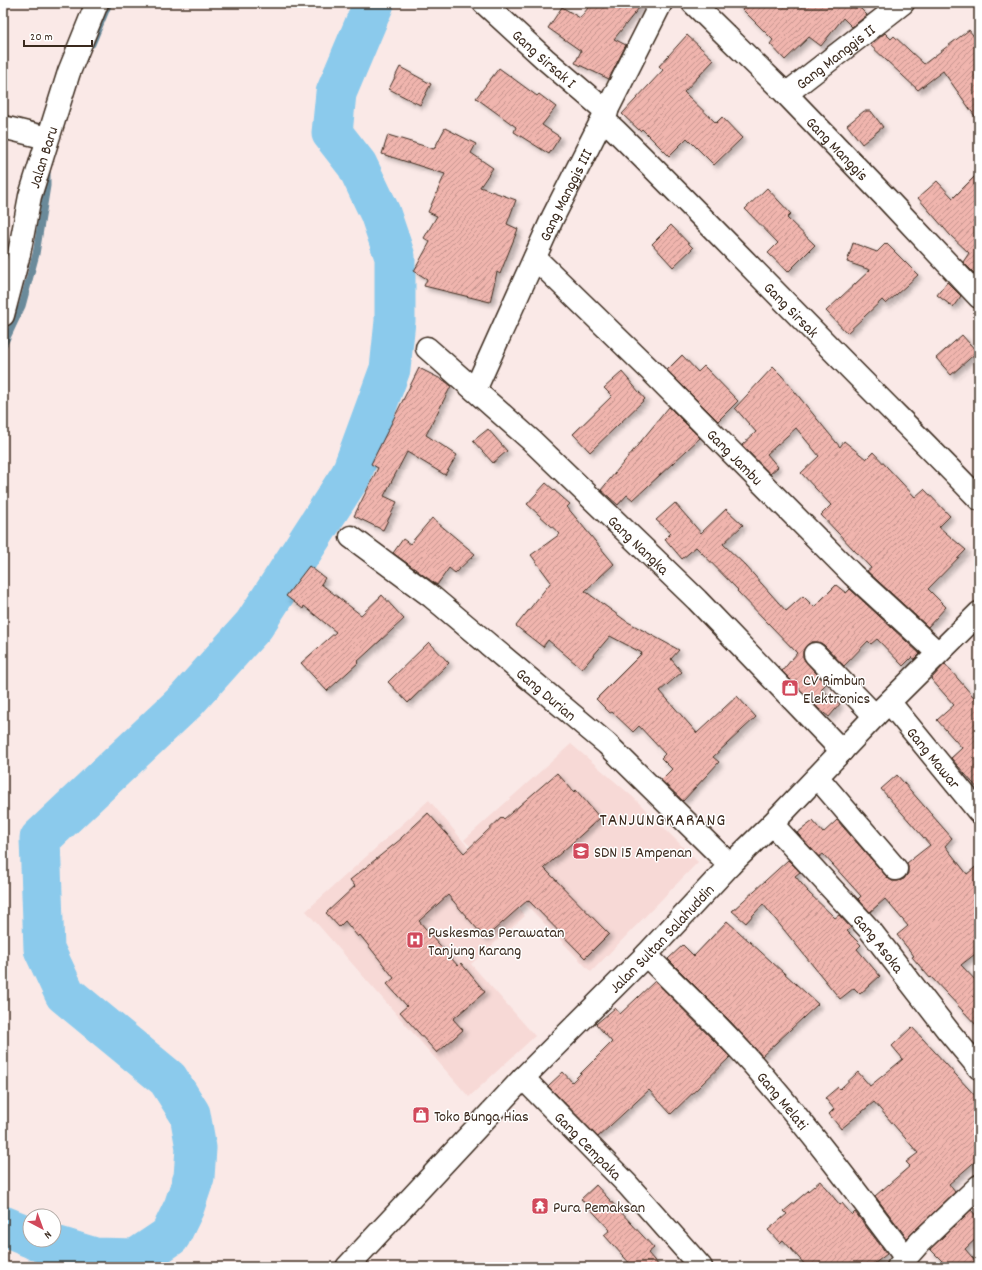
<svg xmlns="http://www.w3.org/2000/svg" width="982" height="1270" font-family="Dekko,sans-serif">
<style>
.built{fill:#f7d9d6}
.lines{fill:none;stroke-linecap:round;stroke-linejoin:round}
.stream{stroke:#6b8a9a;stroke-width:7}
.river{stroke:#8bcaec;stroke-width:41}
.building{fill:url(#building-hatch);stroke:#3b2a1e;filter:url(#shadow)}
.minor-casing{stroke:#3b2a1e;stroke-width:25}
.major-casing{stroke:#3b2a1e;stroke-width:25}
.minor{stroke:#fff;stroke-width:22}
.major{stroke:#fff;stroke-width:22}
.labels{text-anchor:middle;stroke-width:3;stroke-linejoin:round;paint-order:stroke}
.street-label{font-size:16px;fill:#3b2a1e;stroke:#fff}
.poi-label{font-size:16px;fill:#3b2a1e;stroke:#fff;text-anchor:start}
.quarter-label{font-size:18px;letter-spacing:1px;fill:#3b2a1e;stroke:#fff}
</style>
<defs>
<pattern id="building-hatch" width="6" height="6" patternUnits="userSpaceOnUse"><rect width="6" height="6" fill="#f0b5ae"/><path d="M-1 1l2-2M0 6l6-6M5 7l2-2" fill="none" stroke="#c4938d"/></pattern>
<filter id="shadow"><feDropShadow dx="3.5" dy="3.5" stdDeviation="2" flood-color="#0004"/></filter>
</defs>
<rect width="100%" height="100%" fill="#fae9e7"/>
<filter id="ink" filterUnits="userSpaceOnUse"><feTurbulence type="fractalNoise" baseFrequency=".025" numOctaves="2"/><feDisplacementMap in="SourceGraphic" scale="8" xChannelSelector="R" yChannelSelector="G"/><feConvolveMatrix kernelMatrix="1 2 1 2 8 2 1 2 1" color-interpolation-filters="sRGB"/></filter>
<g filter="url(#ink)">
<g class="built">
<path d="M 571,744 L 633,797 L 698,862 L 591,972 L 464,840 Z"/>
<path d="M 429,800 L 525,916 L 471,964 L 535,1036 L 469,1097 L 306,911 Z"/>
</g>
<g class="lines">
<g class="stream">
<path d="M 92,44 L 109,3"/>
<path d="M 3,346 L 22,306 L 36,254 L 47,186 L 47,169"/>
</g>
<g class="river">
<path d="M 3,1226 L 30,1237"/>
<path d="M 36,1240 L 95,1258 L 136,1259 L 170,1236 L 184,1207 L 194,1177 L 196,1148 L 190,1114 L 168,1079 L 65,994 L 44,949 L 40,839 L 186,701 L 254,625 L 351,475 L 390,369 L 395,321 L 395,257 L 380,213 L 357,165 L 332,133 L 336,93 L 374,3"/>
</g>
</g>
<g class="building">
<path d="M 592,3 L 643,3 L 614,39 L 626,45 L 609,79 L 575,63 L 581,51 L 548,28 L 562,7 L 580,18 Z"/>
<path d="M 736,3 L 855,3 L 867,15 L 852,27 L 843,18 L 821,46 L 809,37 L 785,60 L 770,44 L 773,40 Z"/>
<path d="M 969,30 L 979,43 L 979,122 L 943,71 L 918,90 L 870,45 L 885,33 L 891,39 L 894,36 L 924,64 Z"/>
<path d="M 687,35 L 714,60 L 684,92 L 716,123 L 722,117 L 742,138 L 714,165 L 687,138 L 669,156 L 642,129 L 640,131 L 622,114 L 663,70 L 659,66 Z"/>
<path d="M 400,67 L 431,84 L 420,105 L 389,89 Z"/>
<path d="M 499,68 L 537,96 L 539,94 L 556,107 L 542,125 L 560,137 L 549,154 L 514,132 L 516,127 L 476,98 Z"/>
<path d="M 864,111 L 871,111 L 883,127 L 862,144 L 847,125 Z"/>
<path d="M 445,128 L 476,144 L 471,153 L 493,168 L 480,187 L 516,200 L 507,224 L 518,229 L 500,274 L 497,272 L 490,302 L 424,286 L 427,279 L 414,271 L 430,242 L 424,238 L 437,216 L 428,212 L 445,174 L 382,154 L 388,135 L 434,149 Z"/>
<path d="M 979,172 L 979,273 L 977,276 L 963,262 L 969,253 L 950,235 L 918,198 L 937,181 L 953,198 Z"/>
<path d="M 767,188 L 791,214 L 787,218 L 815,245 L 788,272 L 768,253 L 778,243 L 745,209 Z"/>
<path d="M 671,225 L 693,248 L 673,267 L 652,244 Z"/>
<path d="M 853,243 L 877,252 L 886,243 L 918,275 L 886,304 L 882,300 L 847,333 L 826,311 L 870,270 L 847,262 Z"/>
<path d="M 947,282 L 961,296 L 953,307 L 937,295 Z"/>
<path d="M 962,335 L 977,352 L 951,375 L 936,358 Z"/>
<path d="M 682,355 L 698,372 L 704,366 L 738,401 L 718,421 L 667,370 Z"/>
<path d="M 773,367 L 782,376 L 840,447 L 844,441 L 866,459 L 873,452 L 915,497 L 924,489 L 950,516 L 939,527 L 966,550 L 928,589 L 946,607 L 928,627 L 867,571 L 871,568 L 821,515 L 831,505 L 801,473 L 819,456 L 796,428 L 767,454 L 778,467 L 770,474 L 742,445 L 756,432 L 735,408 Z"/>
<path d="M 419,368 L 445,381 L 451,386 L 426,435 L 457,455 L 445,475 L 407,452 L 384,496 L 397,502 L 383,530 L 354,516 L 378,468 L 371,464 Z"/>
<path d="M 622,372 L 645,399 L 590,452 L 573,434 L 612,396 L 604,388 Z"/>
<path d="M 669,407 L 700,438 L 633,500 L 627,495 L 618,505 L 601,490 Z"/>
<path d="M 488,429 L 507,451 L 493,463 L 473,441 Z"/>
<path d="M 546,483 L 570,504 L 567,507 L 614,564 L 585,591 L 626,621 L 679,650 L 671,659 L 682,672 L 660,691 L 697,733 L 737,696 L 756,717 L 713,757 L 719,762 L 683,801 L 661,780 L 672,769 L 661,758 L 665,754 L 639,726 L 633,732 L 612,712 L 610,713 L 596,699 L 642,653 L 610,636 L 582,669 L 548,640 L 543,647 L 516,626 L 551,582 L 531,555 L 560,534 L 527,504 Z"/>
<path d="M 675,503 L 701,533 L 726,509 L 743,525 L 723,544 L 746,566 L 786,611 L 803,596 L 814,607 L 836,585 L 846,593 L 850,589 L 920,654 L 914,660 L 912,657 L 903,666 L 877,639 L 871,644 L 868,641 L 844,666 L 824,645 L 819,642 L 812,642 L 807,645 L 803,651 L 803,657 L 806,662 L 826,684 L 821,689 L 840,704 L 829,717 L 820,710 L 782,671 L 797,653 L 737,591 L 738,590 L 696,547 L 682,559 L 665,539 L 671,533 L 656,520 Z"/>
<path d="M 432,518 L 475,554 L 455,573 L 449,568 L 437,585 L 393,553 L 403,539 L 410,544 Z"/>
<path d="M 309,566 L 325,578 L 321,584 L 361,615 L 382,595 L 404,619 L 357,662 L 358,663 L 327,691 L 301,663 L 336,632 L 304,606 L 303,609 L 286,596 Z"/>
<path d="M 429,642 L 449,663 L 408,703 L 388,682 Z"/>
<path d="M 945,664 L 979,703 L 979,790 L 951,758 L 962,748 L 937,720 L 954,705 L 931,679 Z"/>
<path d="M 557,773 L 574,792 L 576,790 L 600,818 L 544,868 L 609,934 L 585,958 L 528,900 L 485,938 L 448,895 L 419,921 L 458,966 L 461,963 L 485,992 L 453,1019 L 463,1030 L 437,1053 L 400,1012 L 407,1006 L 387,984 L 394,978 L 360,935 L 358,937 L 345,921 L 339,927 L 326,913 L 355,886 L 350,880 L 401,839 L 401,838 L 428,813 L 464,853 L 502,817 L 504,819 Z"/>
<path d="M 897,775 L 952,838 L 945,846 L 967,874 L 979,864 L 979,951 L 961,965 L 979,984 L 979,1028 L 931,977 L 930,978 L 912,957 L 914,956 L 897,935 L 908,926 L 885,899 L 870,912 L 858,899 L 861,896 L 823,854 L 819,857 L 797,833 L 813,821 L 823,833 L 837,820 L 887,877 L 892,881 L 898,881 L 904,879 L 908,873 L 908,867 L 907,863 L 930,845 L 881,789 Z"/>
<path d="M 788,860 L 800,872 L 795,876 L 808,891 L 807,891 L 835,918 L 839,915 L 851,928 L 847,931 L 861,945 L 857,949 L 880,976 L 860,994 L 854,988 L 840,999 L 763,904 L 746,923 L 732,911 Z"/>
<path d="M 727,921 L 818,1004 L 762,1056 L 730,1021 L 668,959 L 683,945 L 694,956 Z"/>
<path d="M 655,981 L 730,1057 L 671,1114 L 649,1090 L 598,1137 L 548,1086 L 563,1072 L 572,1082 L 612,1042 L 596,1024 L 615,1008 L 620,1014 Z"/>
<path d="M 912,1027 L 979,1100 L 979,1158 L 949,1184 L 955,1192 L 907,1238 L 875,1196 L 910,1166 L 906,1162 L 918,1153 L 874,1102 L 841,1129 L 829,1114 L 834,1109 L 825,1098 L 838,1087 L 840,1089 L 858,1072 L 870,1086 L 903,1059 L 892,1046 Z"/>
<path d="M 820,1181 L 840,1205 L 842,1203 L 852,1215 L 855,1212 L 887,1254 L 870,1267 L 807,1267 L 783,1240 L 780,1243 L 768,1230 L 787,1214 L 784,1211 Z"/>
<path d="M 596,1185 L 654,1248 L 648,1253 L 660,1267 L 633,1267 L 604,1235 L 610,1230 L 581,1199 Z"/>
<path d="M 971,1210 L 979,1219 L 979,1236 L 965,1249 L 979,1265 L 979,1267 L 948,1267 L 930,1249 Z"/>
</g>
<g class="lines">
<g class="minor-casing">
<g id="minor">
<path id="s1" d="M 484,3 L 545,59 L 607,112"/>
<path id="s2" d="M 693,3 L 786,94 L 886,198 L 979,297"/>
<path id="s3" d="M 786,94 L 903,3"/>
<path id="s4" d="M 603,119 L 615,130 C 692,206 767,284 843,361 C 888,407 934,452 979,499"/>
<path d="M 3,127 L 47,138"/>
<path id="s5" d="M 535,258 L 649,369 L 853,575 L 938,653"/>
<path id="s6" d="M 3,315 L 19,254 L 30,196 L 69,72 L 97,3"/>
<path id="s7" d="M 427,348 L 532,441 L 640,545 L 697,600 L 842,751"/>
<path id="s8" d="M 475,390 L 553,217 L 661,3"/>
<path id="s9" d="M 351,537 L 432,597 L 607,744 L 730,865"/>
<path d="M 815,654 L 875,716"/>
<path id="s10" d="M 890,703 L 979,812"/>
<path d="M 817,777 L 896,869"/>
<path id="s11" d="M 772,824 L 870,930 L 949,1032 L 979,1068"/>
<path id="s12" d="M 646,955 C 686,995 728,1034 764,1077 C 814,1135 860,1197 906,1258"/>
<path id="s13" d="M 523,1078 L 627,1184 L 701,1267"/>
<path d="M 898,1267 L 920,1242 L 979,1186"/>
</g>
</g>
<g class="major-casing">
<g id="major">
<path id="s14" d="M 347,1267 L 523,1078 L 646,955 L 730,865 L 772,824 L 875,716 L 979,613"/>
</g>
</g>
<use href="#minor" class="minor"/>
<use href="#major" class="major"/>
</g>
</g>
<defs>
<g id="shop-square" transform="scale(0.9)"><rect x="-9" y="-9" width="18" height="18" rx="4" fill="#d1495b" stroke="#fff"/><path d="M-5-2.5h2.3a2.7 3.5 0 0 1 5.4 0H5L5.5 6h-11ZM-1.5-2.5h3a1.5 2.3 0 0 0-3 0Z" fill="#fff"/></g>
<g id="school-square" transform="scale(0.9)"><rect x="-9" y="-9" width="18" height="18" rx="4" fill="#d1495b" stroke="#fff"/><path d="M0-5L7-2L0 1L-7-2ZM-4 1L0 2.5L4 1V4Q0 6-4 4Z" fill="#fff"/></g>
<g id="hospital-square" transform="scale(0.9)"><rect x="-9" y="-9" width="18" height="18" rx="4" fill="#d1495b" stroke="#fff"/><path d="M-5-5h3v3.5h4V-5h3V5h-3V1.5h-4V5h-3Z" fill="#fff"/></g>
<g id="temple-square" transform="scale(0.9)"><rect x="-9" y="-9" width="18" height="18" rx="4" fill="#d1495b" stroke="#fff"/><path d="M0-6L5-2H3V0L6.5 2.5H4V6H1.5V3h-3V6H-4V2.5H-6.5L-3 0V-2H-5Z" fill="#fff"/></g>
</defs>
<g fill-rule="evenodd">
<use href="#shop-square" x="790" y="688"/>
<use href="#school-square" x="581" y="851"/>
<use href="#hospital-square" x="415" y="940"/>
<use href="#shop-square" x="421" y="1115"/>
<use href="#temple-square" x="540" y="1206"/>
</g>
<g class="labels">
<g class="street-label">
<text dy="6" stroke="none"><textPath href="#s3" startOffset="62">Gang Manggis II</textPath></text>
<text dy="6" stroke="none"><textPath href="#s1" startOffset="82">Gang Sirsak I</textPath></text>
<text dy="6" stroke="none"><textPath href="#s2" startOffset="205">Gang Manggis</textPath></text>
<text dy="6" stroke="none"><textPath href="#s6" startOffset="163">Jalan Baru</textPath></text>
<text dy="6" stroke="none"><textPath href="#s8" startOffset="215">Gang Manggis III</textPath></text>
<text dy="6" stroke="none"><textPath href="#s4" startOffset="268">Gang Sirsak</textPath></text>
<text dy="6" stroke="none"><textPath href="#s5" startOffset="282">Gang Jambu</textPath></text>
<text dy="6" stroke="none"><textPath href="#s7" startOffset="289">Gang Nangka</textPath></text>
<text dy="6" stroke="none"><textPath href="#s9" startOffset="251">Gang Durian</textPath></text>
<text dy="6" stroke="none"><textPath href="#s10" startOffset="70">Gang Mawar</textPath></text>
<text dy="6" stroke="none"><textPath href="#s14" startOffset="455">Jalan Sultan Salahuddin</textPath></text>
<text dy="6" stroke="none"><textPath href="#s11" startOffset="160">Gang Asoka</textPath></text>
<text dy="6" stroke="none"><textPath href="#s12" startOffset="200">Gang Melati</textPath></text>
<text dy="6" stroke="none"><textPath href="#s13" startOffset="94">Gang Cempaka</textPath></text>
</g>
<g class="poi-label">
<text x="803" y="685">CV Rimbun<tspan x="803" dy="18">Elektronics</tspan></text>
<text x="594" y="857">SDN 15 Ampenan</text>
<text x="428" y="937">Puskesmas Perawatan<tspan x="428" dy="18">Tanjung Karang</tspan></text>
<text x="434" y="1121">Toko Bunga Hias</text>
<text x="553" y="1212">Pura Pemaksan</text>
</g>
<g class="quarter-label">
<text x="663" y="825">TANJUNGKARANG</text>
</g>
</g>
<rect width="982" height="1270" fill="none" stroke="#fff" stroke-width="16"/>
<rect x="8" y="8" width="966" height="1254" fill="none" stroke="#3b2a1e" stroke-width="1.5" filter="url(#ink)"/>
<g transform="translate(42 1228) rotate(139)"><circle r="19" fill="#ffffff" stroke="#b1aaa5"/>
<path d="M0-3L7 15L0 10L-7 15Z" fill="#d1495b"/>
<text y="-6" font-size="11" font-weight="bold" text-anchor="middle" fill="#3b2a1e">N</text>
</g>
<path d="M24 40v6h68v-6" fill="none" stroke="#3b2a1e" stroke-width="2"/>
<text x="30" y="40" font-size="12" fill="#3b2a1e" stroke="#ffffff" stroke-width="3" paint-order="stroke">20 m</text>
</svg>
